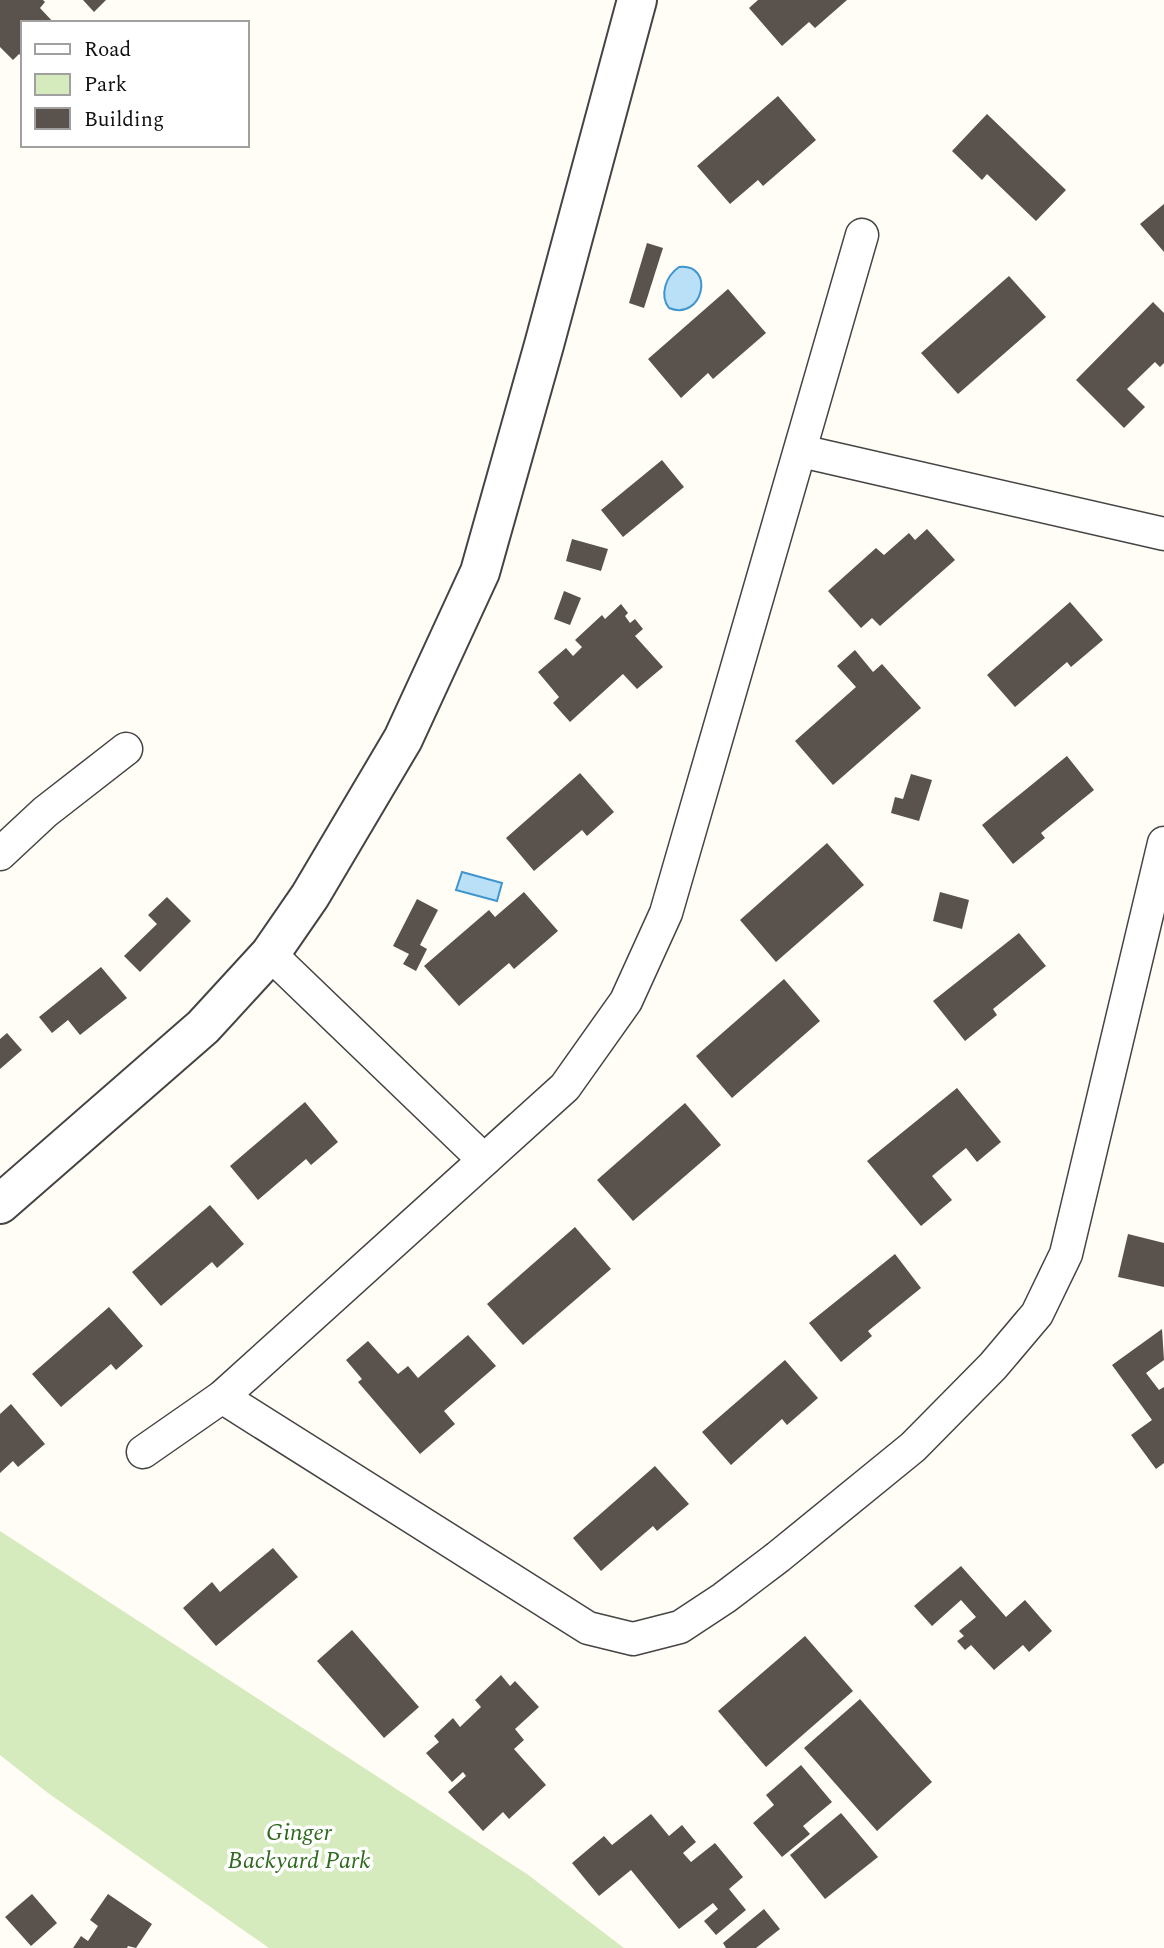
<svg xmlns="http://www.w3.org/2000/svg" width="1164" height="1948" font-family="Spectral,serif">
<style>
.green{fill:#d5ebbd}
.water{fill:#b9e0f7;stroke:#3f96cf;stroke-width:2}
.building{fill:#5a524d}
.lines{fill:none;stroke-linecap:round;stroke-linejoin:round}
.minor-casing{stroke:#444;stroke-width:35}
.tertiary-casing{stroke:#444;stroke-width:42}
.minor{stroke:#fff;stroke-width:32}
.tertiary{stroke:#fff;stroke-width:38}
.labels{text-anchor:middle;stroke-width:7;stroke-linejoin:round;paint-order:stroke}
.park-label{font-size:24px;font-style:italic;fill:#2f6b1f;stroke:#fff}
</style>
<rect width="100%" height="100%" fill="#fffdf5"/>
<path class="green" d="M 0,1531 L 527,1874 L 624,1948 L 269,1948 L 48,1793 L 0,1755 Z"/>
<g class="water">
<path d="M 679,267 C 716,263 703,322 669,308 C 659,295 666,276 679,267 Z"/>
<path d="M 462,872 L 502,883 L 497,901 L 456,890 Z"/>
</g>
<g class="building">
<path d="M 0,0 L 43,0 L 45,2 L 40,8 L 54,23 L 23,23 L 23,57 L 19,54 L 13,60 L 0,47 Z"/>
<path d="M 83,0 L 106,0 L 94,12 Z"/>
<path d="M 758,0 L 847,0 L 815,28 L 809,22 L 782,46 L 749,8 Z"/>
<path d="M 778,96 L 816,140 L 763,186 L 758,180 L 730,204 L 697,166 Z"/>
<path d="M 987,114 L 1066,190 L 1036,221 L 987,174 L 982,180 L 952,151 Z"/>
<path d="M 1164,204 L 1164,252 L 1140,224 Z"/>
<path d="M 647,243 L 663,248 L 644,308 L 629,303 Z"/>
<path d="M 1009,276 L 1046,317 L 958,394 L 921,353 Z"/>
<path d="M 728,289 L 766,333 L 713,379 L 708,373 L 681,398 L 648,359 Z"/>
<path d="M 1153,302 L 1164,313 L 1164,363 L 1160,367 L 1155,362 L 1127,389 L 1145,407 L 1124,428 L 1076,380 Z"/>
<path d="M 662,460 L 684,487 L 623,537 L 601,510 Z"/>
<path d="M 927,529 L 955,560 L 880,626 L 872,618 L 861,628 L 828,591 L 876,548 L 884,555 L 909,533 L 915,540 Z"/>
<path d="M 572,539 L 608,549 L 601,571 L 566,561 Z"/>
<path d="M 564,591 L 581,598 L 570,625 L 554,619 Z"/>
<path d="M 1070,602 L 1103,640 L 1071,667 L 1067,662 L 1015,707 L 987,675 Z"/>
<path d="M 621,604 L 628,613 L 625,616 L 630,623 L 635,619 L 643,629 L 635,636 L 663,667 L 637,689 L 623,674 L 570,722 L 553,703 L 559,697 L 538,672 L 566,648 L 573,656 L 582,647 L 575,640 L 602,615 L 605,619 Z"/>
<path d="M 855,650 L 873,672 L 882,664 L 921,708 L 833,785 L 795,741 L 856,687 L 837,666 Z"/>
<path d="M 1067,756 L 1094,790 L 1041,833 L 1045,838 L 1013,864 L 982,825 Z"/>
<path d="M 580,773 L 614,812 L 587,836 L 582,830 L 534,871 L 506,838 Z"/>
<path d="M 911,774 L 932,780 L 919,821 L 891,813 L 895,797 L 903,799 Z"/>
<path d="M 827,843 L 864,885 L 776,962 L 740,920 Z"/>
<path d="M 524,892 L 558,931 L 514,969 L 509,963 L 459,1006 L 424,966 L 489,910 L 495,917 Z"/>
<path d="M 940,892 L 969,900 L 962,929 L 933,921 Z"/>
<path d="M 167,897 L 191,921 L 140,972 L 124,956 L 157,924 L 148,915 Z"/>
<path d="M 417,899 L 438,910 L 420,945 L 427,949 L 416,971 L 403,964 L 409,954 L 393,946 Z"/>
<path d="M 1019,933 L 1046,966 L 993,1009 L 997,1015 L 965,1041 L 933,1001 Z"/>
<path d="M 101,967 L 127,998 L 80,1035 L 68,1020 L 52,1033 L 39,1017 Z"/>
<path d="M 784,979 L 820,1021 L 732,1098 L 696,1056 Z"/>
<path d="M 7,1033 L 22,1050 L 0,1069 L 0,1039 Z"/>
<path d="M 957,1088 L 1001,1142 L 977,1162 L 966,1148 L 932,1176 L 952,1200 L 921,1226 L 867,1161 Z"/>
<path d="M 305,1102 L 338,1142 L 311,1165 L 306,1159 L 258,1200 L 230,1166 Z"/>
<path d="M 685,1103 L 721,1145 L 633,1221 L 597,1180 Z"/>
<path d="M 210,1205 L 244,1244 L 217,1268 L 212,1262 L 161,1306 L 132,1272 Z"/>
<path d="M 575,1227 L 611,1269 L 523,1345 L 487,1304 Z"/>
<path d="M 1128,1234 L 1164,1243 L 1164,1287 L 1118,1277 Z"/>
<path d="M 895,1254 L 921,1288 L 868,1331 L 872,1336 L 841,1362 L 809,1323 Z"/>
<path d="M 109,1307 L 143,1346 L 116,1370 L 111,1364 L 61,1407 L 32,1374 Z"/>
<path d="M 1162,1329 L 1164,1360 L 1146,1373 L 1159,1390 L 1164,1387 L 1164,1463 L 1156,1469 L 1131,1435 L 1152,1420 L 1112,1365 Z"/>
<path d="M 468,1335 L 496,1366 L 444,1411 L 455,1424 L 420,1454 L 358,1382 L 362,1379 L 346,1360 L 368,1341 L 398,1374 L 408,1366 L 418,1378 Z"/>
<path d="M 785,1360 L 818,1398 L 787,1425 L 782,1419 L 731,1465 L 702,1432 Z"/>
<path d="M 11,1404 L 45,1444 L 18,1467 L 13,1461 L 0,1473 L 0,1414 Z"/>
<path d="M 655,1466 L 689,1504 L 657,1531 L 653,1526 L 601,1571 L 573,1538 Z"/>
<path d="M 273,1548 L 298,1577 L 216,1646 L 183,1608 L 212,1582 L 220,1592 Z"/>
<path d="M 961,1566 L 1006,1617 L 1025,1600 L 1052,1631 L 1029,1652 L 1023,1645 L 994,1670 L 971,1645 L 965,1650 L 957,1641 L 964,1636 L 959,1631 L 976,1617 L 961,1600 L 932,1626 L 914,1606 Z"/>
<path d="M 352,1630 L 419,1707 L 384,1738 L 317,1661 Z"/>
<path d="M 805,1636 L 853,1691 L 766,1767 L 718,1711 Z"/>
<path d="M 501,1675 L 510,1686 L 515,1681 L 539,1707 L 515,1729 L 524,1740 L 514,1749 L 546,1785 L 509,1819 L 503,1812 L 483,1831 L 448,1792 L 466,1776 L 463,1772 L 452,1782 L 426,1753 L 439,1742 L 434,1736 L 453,1718 L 460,1727 L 481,1707 L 475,1700 Z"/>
<path d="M 860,1699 L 932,1782 L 877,1831 L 804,1748 Z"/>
<path d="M 801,1765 L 832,1802 L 803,1826 L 810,1834 L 782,1857 L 753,1823 L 774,1805 L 766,1795 Z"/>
<path d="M 841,1813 L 878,1857 L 825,1899 L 790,1855 Z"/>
<path d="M 651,1814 L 669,1836 L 682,1825 L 696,1842 L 683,1853 L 691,1862 L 715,1843 L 743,1877 L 729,1889 L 746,1910 L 716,1935 L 704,1921 L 718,1909 L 713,1903 L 679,1929 L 631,1870 L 599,1896 L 572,1863 L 604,1836 L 612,1845 Z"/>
<path d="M 32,1894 L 57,1923 L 31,1946 L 5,1917 Z"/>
<path d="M 108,1894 L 152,1924 L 136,1948 L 128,1946 L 127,1948 L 73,1948 L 81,1936 L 88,1941 L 98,1926 L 90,1920 Z"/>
<path d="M 764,1909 L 780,1929 L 756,1948 L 726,1948 L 723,1943 Z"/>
</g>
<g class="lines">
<g class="minor-casing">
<g id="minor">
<path d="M 801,451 L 1164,534"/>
<path d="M 0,854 L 45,812 L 126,749"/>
<path d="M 270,954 L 484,1160"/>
<path d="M 222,1397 L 588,1628 L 633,1639 L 680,1627 L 724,1598 L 778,1557 L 913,1447 L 993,1366 L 1037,1314 L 1066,1254 L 1164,843"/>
<path d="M 143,1452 L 222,1397 L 565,1087 L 626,1001 L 666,913 L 862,235"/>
</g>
</g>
<g class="tertiary-casing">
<path id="tertiary" d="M 0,1204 L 203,1027 L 270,954 L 310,896 L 403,739 L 480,572 L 544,345 L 637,0"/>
</g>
<use href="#minor" class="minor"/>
<use href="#tertiary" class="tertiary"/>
</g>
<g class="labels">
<g class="park-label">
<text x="299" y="1840">Ginger<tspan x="299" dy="28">Backyard Park</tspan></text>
</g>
</g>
<rect x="21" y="21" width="228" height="126" fill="#ffffff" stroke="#a0a0a0" stroke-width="2"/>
<rect x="35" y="44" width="35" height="10" fill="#ffffff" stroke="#a0a0a0" stroke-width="2"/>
<text x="84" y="56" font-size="21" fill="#111111">Road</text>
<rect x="35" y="74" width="35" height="21" fill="#d5ebbd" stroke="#a0a0a0" stroke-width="2"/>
<text x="84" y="91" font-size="21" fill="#111111">Park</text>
<rect x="35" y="108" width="35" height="21" fill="#5a524d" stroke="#a0a0a0" stroke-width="2"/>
<text x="84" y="126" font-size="21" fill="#111111">Building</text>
</svg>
